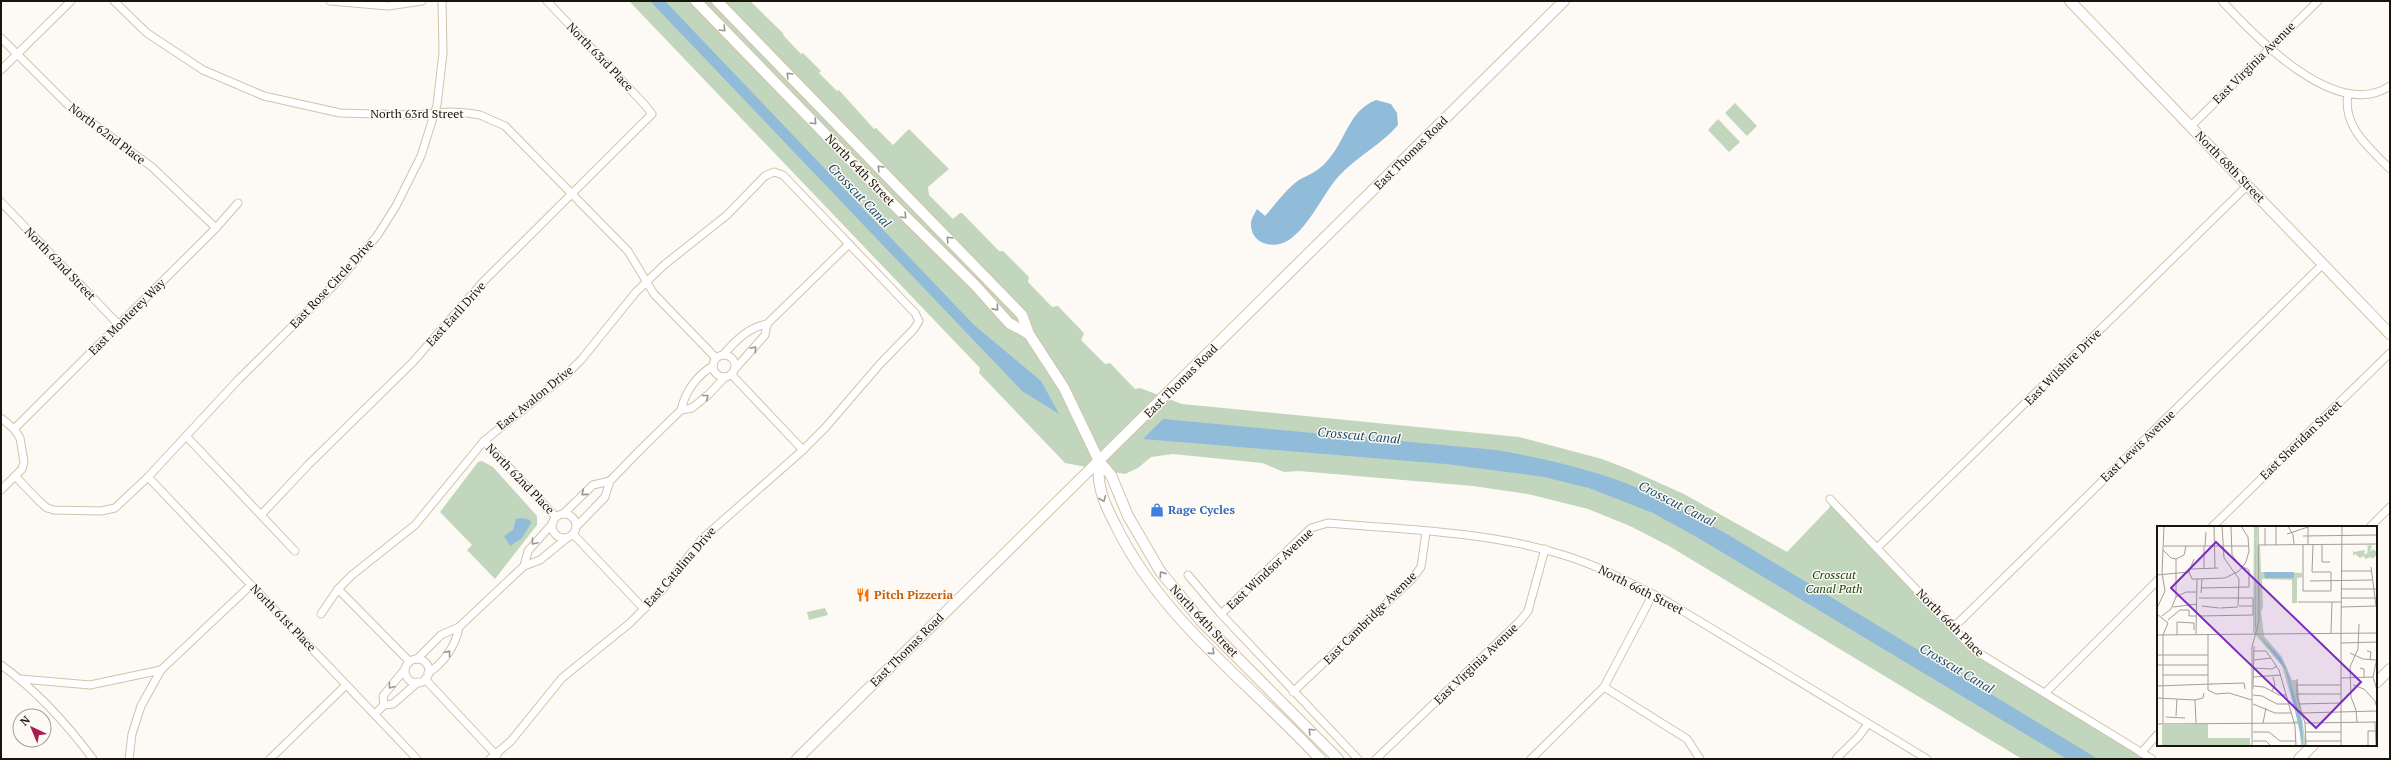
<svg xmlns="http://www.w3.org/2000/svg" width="2391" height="760" font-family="'PT Serif',serif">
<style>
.green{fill:#c2d5bd}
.water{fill:#90bbd9}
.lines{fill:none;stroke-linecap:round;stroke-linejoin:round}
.street-casing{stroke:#d1c3ab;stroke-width:9}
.secondary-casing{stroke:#d1c3ab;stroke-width:12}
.street{stroke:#fff;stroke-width:7}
.secondary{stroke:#fff;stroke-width:10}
.oneway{stroke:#989692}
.labels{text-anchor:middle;stroke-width:3;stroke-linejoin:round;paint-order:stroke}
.street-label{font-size:12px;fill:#1a150c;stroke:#fdfaf5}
.shop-label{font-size:12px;font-weight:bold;fill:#366cbe;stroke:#fdfaf5;text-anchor:start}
.park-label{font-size:12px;font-style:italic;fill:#133d06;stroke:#fdfaf5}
.food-label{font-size:12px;font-weight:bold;fill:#c56008;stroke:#fdfaf5;text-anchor:start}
.water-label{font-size:13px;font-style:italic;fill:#1a4c6c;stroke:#fdfaf5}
.inset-road{fill:none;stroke:#a29e98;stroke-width:1}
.view{fill:#7b2cbf;fill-opacity:0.15;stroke:#7b2cbf;stroke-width:2}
.inset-edge{fill:none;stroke:#1a150c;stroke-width:2}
</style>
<rect width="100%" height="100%" fill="#fdfaf5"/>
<g class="green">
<path d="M 629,1 L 750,1 L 784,34 L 783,35 L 801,54 L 803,53 L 821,71 L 819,73 L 837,91 L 839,90 L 874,129 L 876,128 L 893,145 L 909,129 L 949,169 L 928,187 L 929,195 L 953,219 L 960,213 L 962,213 L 999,251 L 1003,251 L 1029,277 L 1028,282 L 1052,307 L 1058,306 L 1082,331 L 1084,334 L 1081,340 L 1105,364 L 1110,363 L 1135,389 L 1140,388 L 1182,404 L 1519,437 L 1602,459 L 1628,469 L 1684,494 L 1787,552 L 1830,507 L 1830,499 L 1974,650 L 2152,759 L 2022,759 L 1669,546 L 1630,526 L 1588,509 L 1528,494 L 1473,486 L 1299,471 L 1284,472 L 1262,463 L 1173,454 L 1151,457 L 1138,468 L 1125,474 L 1065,463 L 979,373 L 980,368 Z"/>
<path d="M 1735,103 L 1757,126 L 1747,136 L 1725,113 Z"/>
<path d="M 1718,119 L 1740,142 L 1729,152 L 1708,130 Z"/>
<path d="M 482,461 L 493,467 L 537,516 L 537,525 L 495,579 L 467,550 L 472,545 L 440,512 L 478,462 Z"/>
<path d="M 825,608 L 828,615 L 809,620 L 807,612 Z"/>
</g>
<g class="water">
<path d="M 650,1 L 665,1 L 974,325 L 1041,381 L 1059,414 L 1022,391 Z"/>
<path d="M 1376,100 L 1391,104 L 1397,113 L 1398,125 C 1381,145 1356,157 1338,177 C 1321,197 1311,224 1289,240 C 1274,250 1250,244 1251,223 C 1251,219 1255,213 1257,209 L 1265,216 C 1276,204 1286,189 1299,180 C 1310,174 1319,171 1327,161 C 1346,141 1348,111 1376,100 Z"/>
<path d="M 1163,419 L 1496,450 C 1554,460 1612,474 1665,500 C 1686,511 1706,523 1727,534 L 2098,759 L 2067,759 L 1700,539 L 1653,513 L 1589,488 L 1544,477 L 1446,464 L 1143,439 Z"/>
<path d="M 522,518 L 530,520 L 531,523 L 522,538 L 510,546 L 504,536 L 513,530 L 516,519 Z"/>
</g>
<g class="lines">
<g class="street-casing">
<g id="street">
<path d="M 114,1 L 147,33 L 203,70 L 264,96 L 340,113 L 414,115 L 450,112 L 467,113 L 480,115 L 505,126 L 628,251 L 654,294 L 716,358"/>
<path d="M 330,1 L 388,6 L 422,1"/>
<path d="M 2222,1 C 2256,37 2336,122 2390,86"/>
<path d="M 1,38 L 68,105 L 152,167 L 216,228"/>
<path d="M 1,70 L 71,1"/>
<path d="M 2348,94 C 2342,127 2370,148 2390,169"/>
<path d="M 2191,126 L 2318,1"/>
<path d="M 1,202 L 119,325"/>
<path d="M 723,355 C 735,341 749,327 767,324 L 849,244"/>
<circle cx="724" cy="366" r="11"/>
<path d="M 734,370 L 765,335 L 767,324"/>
<path d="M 731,374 L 803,450"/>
<path d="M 681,410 C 685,392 697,375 713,366"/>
<path d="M 1,418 L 14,429 L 20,438 L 24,462 L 22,469 L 1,490"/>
<path d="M 14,429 L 216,228 L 238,203"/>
<path d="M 187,437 L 295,551"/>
<path d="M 484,441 L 556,517"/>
<path d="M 15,476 L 39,501 L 47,508 L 54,510 L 101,511 L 115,508 L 148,477 L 238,380 L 338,281 L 377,236 L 396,206 L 421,156 L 437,105 L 443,53 L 442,1"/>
<path d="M 148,477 L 417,759"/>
<path d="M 1830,499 L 1974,650 L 2152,759"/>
<path d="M 563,514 L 593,485 L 610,481"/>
<circle cx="564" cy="526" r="12"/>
<path d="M 261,515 L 308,465 L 413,362 L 481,284 L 652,114 L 644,104 L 547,1"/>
<path d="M 576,527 L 605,497 L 610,481 L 641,449 L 681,410 L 692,408 L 709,394 L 725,377"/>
<path d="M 2212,527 L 2390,353"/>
<path d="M 2370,527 L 2390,507"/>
<path d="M 573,534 L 644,609"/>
<path d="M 1877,548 L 2248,185"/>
<path d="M 524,566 L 528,551 L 553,523"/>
<path d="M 1188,575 L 1221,614 L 1358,759"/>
<path d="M 338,589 L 409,661"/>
<path d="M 321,614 L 338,589 L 352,575 L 415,525 L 484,441 L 567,374 L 581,360 L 636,292 L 664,265 L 727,215 L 765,176 L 774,172 L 783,175 L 915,313 L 919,321 L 914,329 L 880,364 L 825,428 L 803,450 L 702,539 L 663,589 L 644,609 L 630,623 L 562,678 L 511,741 L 490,759"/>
<path d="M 1221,614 L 1311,528 L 1328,523 C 1405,530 1486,531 1560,554 C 1598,565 1633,584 1668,602 L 1927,759"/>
<path d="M 1953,628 L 2323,264"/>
<path d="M 417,659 L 441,635 L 459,627 L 524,566 L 540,560 L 567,538"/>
<circle cx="417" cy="671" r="12"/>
<path d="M 1,665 C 36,690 67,724 93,759"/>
<path d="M 428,673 C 444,663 456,645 459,627"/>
<path d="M 21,679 L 90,685 L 161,670"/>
<path d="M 425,679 L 497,756"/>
<path d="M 1604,687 L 1687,739 L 1700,759"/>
<path d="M 1293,692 L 1412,579 L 1421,567 L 1426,532"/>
<path d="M 2045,693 L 2158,580"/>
<path d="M 384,705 L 383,696 L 405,669"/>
<path d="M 375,714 L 384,705 L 393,704 L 418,682"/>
<path d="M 2141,753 L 2158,734"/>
<path d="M 129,759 L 132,734 L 141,706 L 161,670 L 251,585"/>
<path d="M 270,759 L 346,685"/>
<path d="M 1376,759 L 1520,621 L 1528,611 L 1545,549"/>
<path d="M 1531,759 L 1604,687 L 1653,594"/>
<path d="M 1836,759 L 1859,736 L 1868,724"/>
</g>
</g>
<g class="secondary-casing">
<g id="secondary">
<path d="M 696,1 L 896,207 L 975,285 L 1009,323 L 1029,334"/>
<path d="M 717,1 L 1022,315 L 1029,334 L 1064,388 L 1099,461 L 1111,475 L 1128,516 L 1160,571 L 1201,621 L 1338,759"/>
<path d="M 2070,1 L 2390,334"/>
<path d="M 1099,461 C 1096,485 1104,503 1115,524 C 1161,620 1250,683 1320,759"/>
<path d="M 2376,683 L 2390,669"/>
<path d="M 797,759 L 1564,1"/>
<path d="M 2299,759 L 2313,745"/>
</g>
</g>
<use href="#street" class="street"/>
<use href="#secondary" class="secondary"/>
</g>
<defs><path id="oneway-chevron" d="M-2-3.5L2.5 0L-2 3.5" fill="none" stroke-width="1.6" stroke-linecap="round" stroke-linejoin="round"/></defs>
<g class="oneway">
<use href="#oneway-chevron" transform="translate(723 29) rotate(46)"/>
<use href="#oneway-chevron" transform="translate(789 75) rotate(-134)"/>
<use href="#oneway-chevron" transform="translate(814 122) rotate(46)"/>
<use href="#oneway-chevron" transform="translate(880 168) rotate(-134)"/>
<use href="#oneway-chevron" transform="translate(904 216) rotate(45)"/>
<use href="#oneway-chevron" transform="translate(949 239) rotate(-134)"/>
<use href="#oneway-chevron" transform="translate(996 308) rotate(48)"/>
<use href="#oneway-chevron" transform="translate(754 349) rotate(-49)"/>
<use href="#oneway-chevron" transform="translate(706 397) rotate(-39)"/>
<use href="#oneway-chevron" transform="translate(584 493) rotate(140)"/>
<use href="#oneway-chevron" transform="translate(1103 499) rotate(68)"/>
<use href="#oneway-chevron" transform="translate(534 542) rotate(130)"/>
<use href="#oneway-chevron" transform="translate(1162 574) rotate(-125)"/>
<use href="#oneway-chevron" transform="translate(1212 652) rotate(44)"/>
<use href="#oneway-chevron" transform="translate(448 653) rotate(-52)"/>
<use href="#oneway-chevron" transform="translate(391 686) rotate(128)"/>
<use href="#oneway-chevron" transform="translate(1311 731) rotate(-134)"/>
</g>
<defs>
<g id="shop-bare" transform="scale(1.08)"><path d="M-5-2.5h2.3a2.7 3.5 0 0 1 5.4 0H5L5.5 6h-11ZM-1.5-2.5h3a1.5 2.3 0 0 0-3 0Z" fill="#3f7fe0" stroke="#fdfaf5" stroke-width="2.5" paint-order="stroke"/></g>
<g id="restaurant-bare" transform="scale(1.08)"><path d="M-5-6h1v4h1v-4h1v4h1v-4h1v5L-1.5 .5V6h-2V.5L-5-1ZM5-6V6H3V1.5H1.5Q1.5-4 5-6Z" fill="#e8710a" stroke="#fdfaf5" stroke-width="2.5" paint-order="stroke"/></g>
</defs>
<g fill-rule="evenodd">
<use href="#shop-bare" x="1157" y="510"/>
<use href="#restaurant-bare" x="863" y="595"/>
</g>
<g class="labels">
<g class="street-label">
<text transform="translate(600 57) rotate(46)" y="4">North 63rd Place</text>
<text transform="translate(2254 63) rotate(-45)" y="4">East Virginia Avenue</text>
<text x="417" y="118">North 63rd Street</text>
<text transform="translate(107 134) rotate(37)" y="4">North 62nd Place</text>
<text transform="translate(1411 153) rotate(-45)" y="4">East Thomas Road</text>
<text transform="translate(2230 167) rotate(46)" y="4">North 68th Street</text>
<text transform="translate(860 170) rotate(46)" y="4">North 64th Street</text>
<text transform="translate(60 264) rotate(46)" y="4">North 62nd Street</text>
<text transform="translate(332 284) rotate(-47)" y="4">East Rose Circle Drive</text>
<text transform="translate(456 314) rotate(-48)" y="4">East Earll Drive</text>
<text transform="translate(127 317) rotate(-45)" y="4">East Monterey Way</text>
<text transform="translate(2063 367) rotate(-45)" y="4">East Wilshire Drive</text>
<text transform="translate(1181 381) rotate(-45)" y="4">East Thomas Road</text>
<text transform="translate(535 398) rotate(-39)" y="4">East Avalon Drive</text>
<text transform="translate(2301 440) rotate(-44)" y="4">East Sheridan Street</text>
<text transform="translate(2138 446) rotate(-44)" y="4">East Lewis Avenue</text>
<text transform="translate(520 479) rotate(46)" y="4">North 62nd Place</text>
<text transform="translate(680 567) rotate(-49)" y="4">East Catalina Drive</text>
<text transform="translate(1270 569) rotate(-43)" y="4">East Windsor Avenue</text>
<text transform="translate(1641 590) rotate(27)" y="4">North 66th Street</text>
<text transform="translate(283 618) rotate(46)" y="4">North 61st Place</text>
<text transform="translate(1370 618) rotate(-45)" y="4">East Cambridge Avenue</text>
<text transform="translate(1204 621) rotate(47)" y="4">North 64th Street</text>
<text transform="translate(1950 623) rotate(45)" y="4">North 66th Place</text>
<text transform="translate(907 650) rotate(-45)" y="4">East Thomas Road</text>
<text transform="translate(1476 664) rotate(-44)" y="4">East Virginia Avenue</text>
</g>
<g class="shop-label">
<text x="1168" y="514">Rage Cycles</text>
</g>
<g class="park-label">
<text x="1834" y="579">Crosscut<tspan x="1834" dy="14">Canal Path</tspan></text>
</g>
<g class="food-label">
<text x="874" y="599">Pitch Pizzeria</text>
</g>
<g class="water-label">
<text transform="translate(860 195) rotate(46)" y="5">Crosscut Canal</text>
<text transform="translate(1359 435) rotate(5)" y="5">Crosscut Canal</text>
<text transform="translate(1677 503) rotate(27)" y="5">Crosscut Canal</text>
<text transform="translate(1957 668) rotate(31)" y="5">Crosscut Canal</text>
</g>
</g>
<g transform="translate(2157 526)">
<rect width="220" height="220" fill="#fdfaf5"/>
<path d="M 97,0 L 100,0 L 100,20 L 103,20 L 104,46 L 145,47 L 145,51 L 140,52 L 140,77 L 135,77 L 135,54 L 105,53 L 106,82 L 104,85 L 107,110 L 125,131 L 135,154 L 140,154 L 149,220 L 144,220 L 142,198 L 137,198 L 136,195 L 141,195 L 125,140 L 96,106 ZM 215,19 L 213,26 L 216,23 L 220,26 L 220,29 L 215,33 L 214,31 L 208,33 L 207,30 L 203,32 L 198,28 L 196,30 L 196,24 L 197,26 L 208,24 L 207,28 L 210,28 L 211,21 L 209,20 ZM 51,198 L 51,212 L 93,212 L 93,220 L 5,220 L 5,199 Z" fill="#c2d5bd"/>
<path d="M 99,0 L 99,103 L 98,99 ZM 107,46 L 137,46 L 137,52 L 108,52 ZM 102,109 L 123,131 L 130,144 L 145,196 L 146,220 L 129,144 Z" fill="#90bbd9"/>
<path class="inset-road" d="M 57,0 L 58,42M 65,0 L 67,32 L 82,53 L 81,80M 119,0 L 119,19M 131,0 L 136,9 L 137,18M 179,0 L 203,0M 220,0 L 220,18M 108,2 L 108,19M 130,8 L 151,1M 146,10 L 220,9M 101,19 L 220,18M 146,19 L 146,65 L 174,65 L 174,46 L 155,46 L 156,19M 151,19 L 151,0M 165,19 L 165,36 L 173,36M 7,20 L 91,20M 48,20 L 49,6M 6,24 L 14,32 L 19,33M 19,33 L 27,29 L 29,20M 214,41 L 219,80M 34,43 L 61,42M 47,43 L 47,20M 184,45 L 214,45M 32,46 L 35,53 L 40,53 L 68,52 L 82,45 L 89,36 L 92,25 L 91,11 L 84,0M 32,46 L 37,33M 0,49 L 32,46M 0,55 L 0,70M 153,55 L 215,54M 44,62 L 92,61 L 92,44 L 82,39 L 75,29 L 74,0M 184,63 L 219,63M 44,67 L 45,53M 19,71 L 29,66 L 40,66M 184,72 L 219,72M 141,76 L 184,76M 45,80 L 62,82M 82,80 L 96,80M 16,81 L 40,78M 184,81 L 220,80M 0,82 L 8,65 L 5,47 L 7,0M 63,82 L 81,81M 0,88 L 11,97 L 6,109 L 6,198M 5,90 L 14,83 L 19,71 L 19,33M 42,90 L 96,89 L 96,72 L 42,72M 11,94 L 23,84 L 32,84 L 32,90 L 39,90M 174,107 L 175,76M 184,107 L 185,0M 39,108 L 40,53M 0,109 L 220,107M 20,109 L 20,96 L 37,97 L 37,104M 51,109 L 51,164 L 59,168 L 72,167 L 95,174M 184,117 L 220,116M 97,125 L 109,125 L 122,144 L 138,200 L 139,220M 210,125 L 214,126 L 213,134M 193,127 L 206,133 L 219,134M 0,129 L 51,129M 220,132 L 216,151 L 220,164M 97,134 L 114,132M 0,139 L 51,139M 97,142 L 115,143 L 120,140M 203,142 L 207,143 L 207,152M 6,149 L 51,149M 96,151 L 124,149M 184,152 L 216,151M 140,153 L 140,171 L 148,197 L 149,220M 54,158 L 87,157 L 88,163M 140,159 L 184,159M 196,159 L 207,163 L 218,175 L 220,182M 0,160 L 55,158M 97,160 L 107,161 L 122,169 L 129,169M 96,163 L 97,120M 115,165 L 118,159 L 116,151M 140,168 L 184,168M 96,169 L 105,170 L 120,178 L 132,178M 0,172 L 38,174 L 46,172 L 47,167M 38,174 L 39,197M 96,178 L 118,187 L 134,187M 142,178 L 184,177M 144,187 L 220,185M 19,190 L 20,173M 9,191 L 28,192M 200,196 L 199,184 L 194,171 L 193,141 L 201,123 L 202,98M 218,196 L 219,220M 106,197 L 109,182M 148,197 L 220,196M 0,198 L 137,197M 96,206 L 112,206 L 123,215 L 139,215M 148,206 L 184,206M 96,215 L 109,215 L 114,220M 149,215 L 184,215M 95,220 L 95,121 L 102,95 L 101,0M 184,220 L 184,107M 211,220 L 211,205 L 219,205"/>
<path class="view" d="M 59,16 L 204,156 L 159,202 L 14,62 Z"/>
<rect width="220" height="220" class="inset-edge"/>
</g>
<rect width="2391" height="760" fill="none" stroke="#1a150c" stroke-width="4"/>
<g transform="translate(32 728) rotate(316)"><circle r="19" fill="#fdfaf5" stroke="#a29e98"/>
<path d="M0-3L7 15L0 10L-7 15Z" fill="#ac1b51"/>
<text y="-6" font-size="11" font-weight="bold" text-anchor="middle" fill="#1a150c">N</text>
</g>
</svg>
